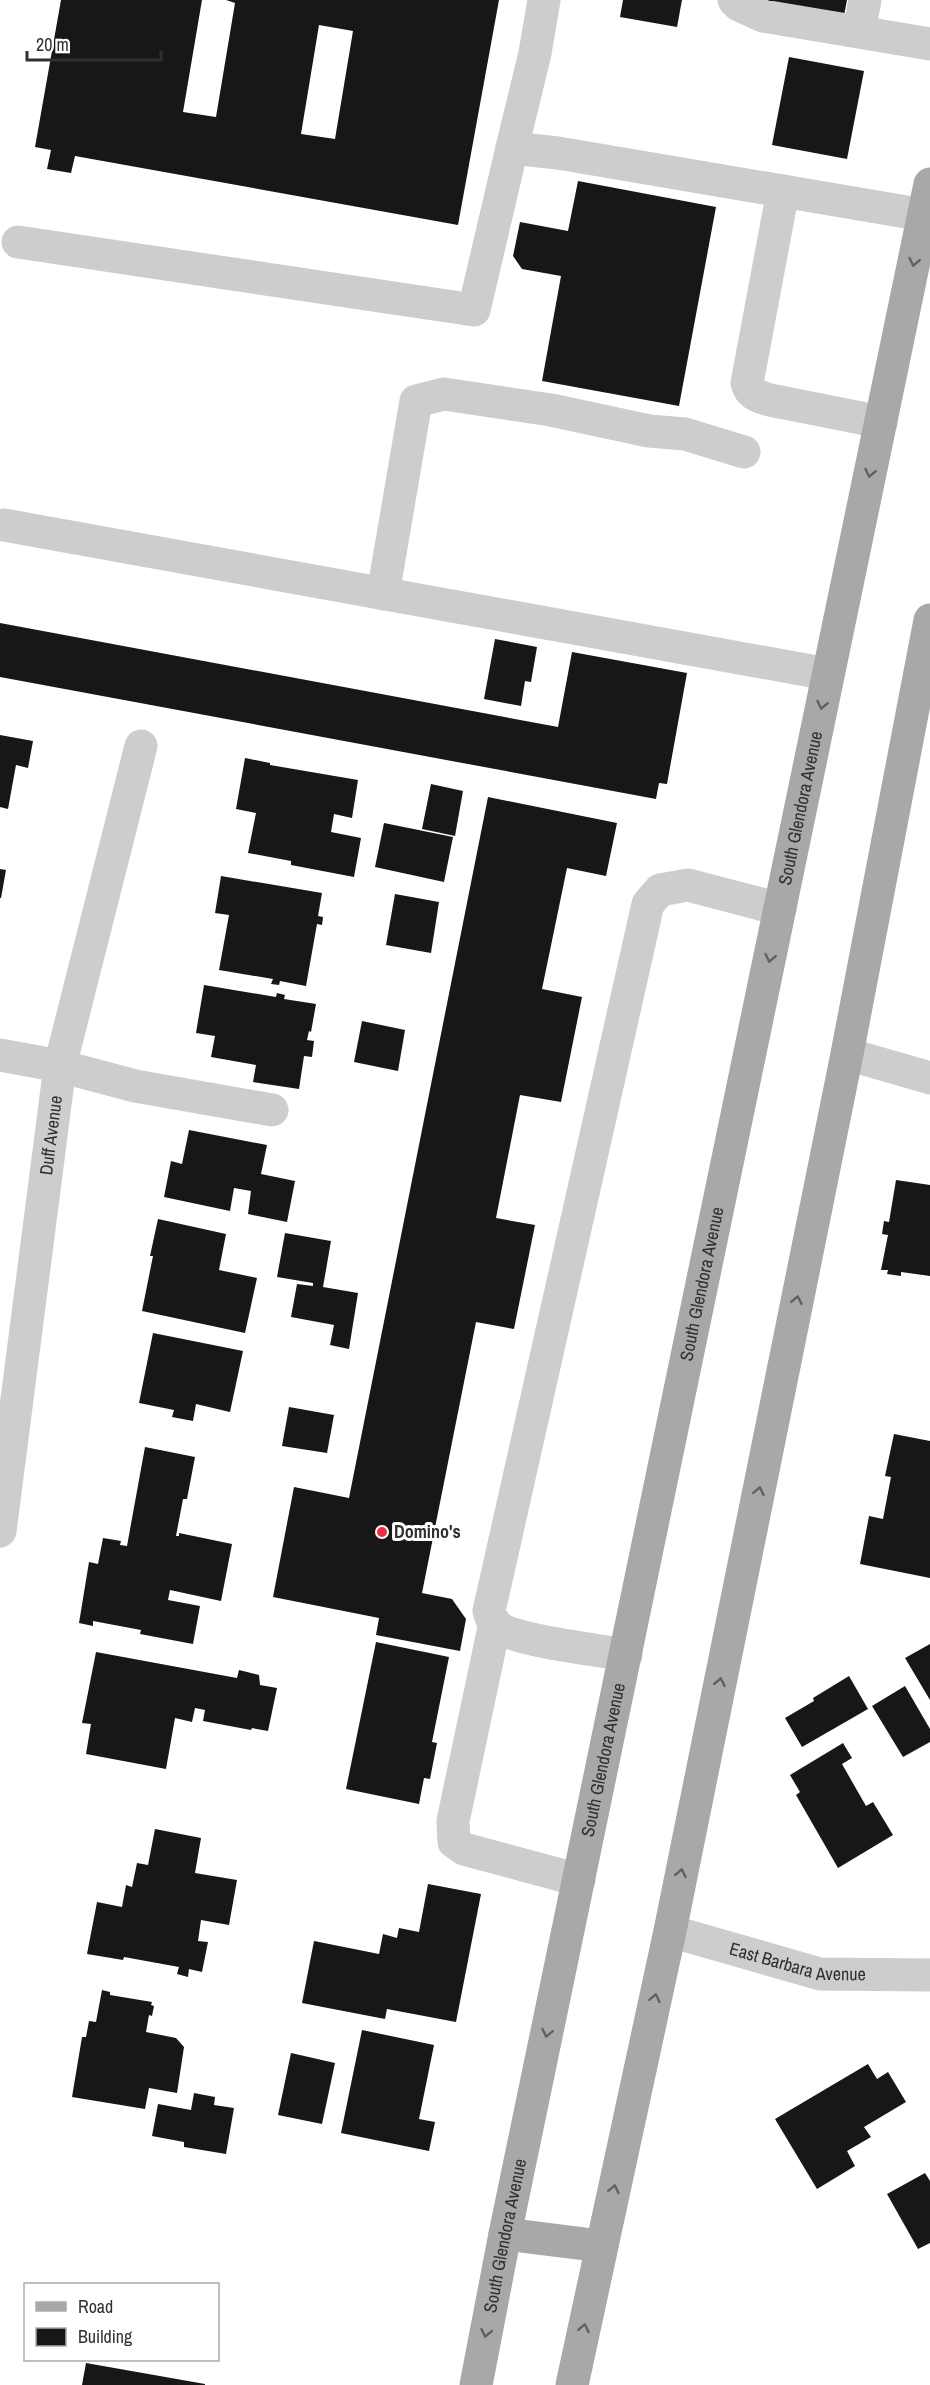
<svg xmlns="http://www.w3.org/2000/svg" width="930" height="2385" font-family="'Archivo Narrow',sans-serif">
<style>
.building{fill:#171717;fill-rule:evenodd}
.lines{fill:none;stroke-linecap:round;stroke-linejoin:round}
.minor{stroke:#cdcdcd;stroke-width:33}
.major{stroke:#a8a8a8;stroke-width:33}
.oneway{stroke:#606060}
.poi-dot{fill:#eb2f44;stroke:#fff;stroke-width:2}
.labels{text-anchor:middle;stroke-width:6;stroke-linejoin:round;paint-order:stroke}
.street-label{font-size:18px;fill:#303030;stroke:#fff}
.poi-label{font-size:18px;font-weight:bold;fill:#303030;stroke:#fff;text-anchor:start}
</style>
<rect width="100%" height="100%" fill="#fff"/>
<g class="building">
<path d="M 61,0 L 202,0 L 183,112 L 216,117 L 235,3 L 226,0 L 499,0 L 458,225 L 75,156 L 71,173 L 47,169 L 51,150 L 35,147 ZM 319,25 L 353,31 L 335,139 L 301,134 Z"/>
<path d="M 623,0 L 682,0 L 677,27 L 620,17 Z"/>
<path d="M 760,0 L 847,0 L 843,21 Z"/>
<path d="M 789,57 L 864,71 L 847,159 L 772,145 Z"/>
<path d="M 578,181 L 716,207 L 679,406 L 542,381 L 561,276 L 522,269 L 513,256 L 520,222 L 568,231 Z"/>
<path d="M 0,623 L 558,727 L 572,652 L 687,673 L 667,784 L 659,783 L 656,799 L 0,677 Z"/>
<path d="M 495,639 L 537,647 L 531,682 L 525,681 L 521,706 L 484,699 Z"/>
<path d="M 0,735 L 33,741 L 28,768 L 16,765 L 8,809 L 0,807 Z"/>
<path d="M 245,758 L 270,763 L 270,765 L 358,780 L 352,818 L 334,814 L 331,832 L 361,838 L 354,877 L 291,865 L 291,861 L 248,853 L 256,813 L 236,809 Z"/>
<path d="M 431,784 L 463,791 L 455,836 L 422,829 Z"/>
<path d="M 488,797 L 617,823 L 606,876 L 567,868 L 542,989 L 582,997 L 561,1102 L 520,1095 L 496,1218 L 535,1225 L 514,1329 L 476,1322 L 422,1593 L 452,1599 L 466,1619 L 460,1651 L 376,1635 L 379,1618 L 273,1597 L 294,1487 L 349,1498 Z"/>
<path d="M 384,823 L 453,837 L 444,882 L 375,867 Z"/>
<path d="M 0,869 L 6,870 L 1,898 L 0,898 Z"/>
<path d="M 221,876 L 322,893 L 318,916 L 323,917 L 322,925 L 317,924 L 306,986 L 280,981 L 279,985 L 271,984 L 273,979 L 219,970 L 229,915 L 215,913 Z"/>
<path d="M 395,894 L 439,902 L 431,953 L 386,945 Z"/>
<path d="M 204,985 L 276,997 L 277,993 L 285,995 L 284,999 L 316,1004 L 311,1032 L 309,1031 L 307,1040 L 314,1041 L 312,1057 L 304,1056 L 299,1089 L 253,1082 L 256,1065 L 211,1057 L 215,1036 L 196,1033 Z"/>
<path d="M 362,1021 L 405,1030 L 398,1071 L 354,1062 Z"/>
<path d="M 189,1130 L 267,1145 L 261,1174 L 295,1181 L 287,1222 L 248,1214 L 251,1191 L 234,1188 L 230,1211 L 164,1197 L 171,1161 L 182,1164 Z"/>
<path d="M 896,1180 L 930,1185 L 930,1276 L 901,1272 L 901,1276 L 887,1274 L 888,1270 L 881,1270 L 888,1235 L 882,1234 L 884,1221 L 889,1222 Z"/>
<path d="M 158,1219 L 226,1234 L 219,1270 L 257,1278 L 245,1333 L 142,1311 L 153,1256 L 150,1256 Z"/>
<path d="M 285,1233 L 331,1241 L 323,1287 L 358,1293 L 349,1349 L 330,1345 L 334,1325 L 291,1317 L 297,1284 L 313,1286 L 313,1283 L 277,1277 Z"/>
<path d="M 153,1333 L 243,1351 L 230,1412 L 196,1404 L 193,1421 L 172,1417 L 174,1410 L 139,1403 Z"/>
<path d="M 289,1407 L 334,1415 L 327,1453 L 282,1446 Z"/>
<path d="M 894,1434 L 930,1441 L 930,1578 L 860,1564 L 869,1516 L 883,1519 L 891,1477 L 885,1476 Z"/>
<path d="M 145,1447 L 195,1457 L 187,1499 L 183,1499 L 176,1536 L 179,1536 L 179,1533 L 232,1544 L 221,1601 L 170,1590 L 168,1600 L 200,1606 L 193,1644 L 140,1634 L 141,1630 L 93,1621 L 93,1626 L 79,1623 L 89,1562 L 98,1564 L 103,1538 L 121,1541 L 120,1545 L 127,1546 Z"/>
<path d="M 376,1642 L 449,1657 L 432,1742 L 437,1743 L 430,1779 L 424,1778 L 419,1804 L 346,1789 Z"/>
<path d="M 930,1644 L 930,1700 L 905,1658 Z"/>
<path d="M 96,1652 L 237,1678 L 239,1670 L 259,1675 L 260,1685 L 277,1688 L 268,1731 L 252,1728 L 251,1730 L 203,1721 L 205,1710 L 195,1708 L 192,1722 L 175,1718 L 166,1769 L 86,1754 L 91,1724 L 82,1723 Z"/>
<path d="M 849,1676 L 868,1709 L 802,1747 L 785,1718 L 814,1701 L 813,1698 Z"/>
<path d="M 905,1686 L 930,1729 L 930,1742 L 903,1757 L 872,1706 Z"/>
<path d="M 843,1743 L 852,1758 L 842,1764 L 866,1806 L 873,1802 L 893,1835 L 838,1868 L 796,1795 L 800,1792 L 790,1775 Z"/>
<path d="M 155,1829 L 201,1838 L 195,1873 L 237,1880 L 229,1925 L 201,1920 L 198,1941 L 208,1942 L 202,1972 L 189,1969 L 188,1977 L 177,1974 L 179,1967 L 124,1957 L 123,1960 L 87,1954 L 97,1902 L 122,1907 L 126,1885 L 132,1887 L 137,1863 L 148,1865 Z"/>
<path d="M 428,1884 L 481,1894 L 456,2022 L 387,2009 L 385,2019 L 302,2003 L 314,1941 L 379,1954 L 383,1934 L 397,1938 L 399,1928 L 419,1932 Z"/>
<path d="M 102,1990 L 110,1992 L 110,1995 L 152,2002 L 151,2005 L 154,2006 L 152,2016 L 149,2015 L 146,2032 L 176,2038 L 184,2047 L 177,2093 L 149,2088 L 145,2109 L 72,2097 L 82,2037 L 86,2037 L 89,2021 L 96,2022 Z"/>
<path d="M 362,2030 L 434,2045 L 419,2119 L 435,2122 L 429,2151 L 341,2133 Z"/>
<path d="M 291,2053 L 335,2063 L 322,2124 L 278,2115 Z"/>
<path d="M 868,2064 L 877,2079 L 888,2072 L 906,2102 L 864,2127 L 871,2137 L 847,2151 L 855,2166 L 817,2189 L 775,2119 Z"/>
<path d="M 194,2093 L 215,2097 L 214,2105 L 234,2108 L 226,2154 L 184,2147 L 184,2142 L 152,2136 L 158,2104 L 191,2110 Z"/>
<path d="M 925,2173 L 930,2181 L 930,2243 L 918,2249 L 887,2194 Z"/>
<path d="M 86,2363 L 205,2384 L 205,2385 L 82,2385 Z"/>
</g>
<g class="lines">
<g class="minor">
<path d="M 734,0 L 739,5 L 763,16 L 930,44"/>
<path d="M 859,31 L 865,0"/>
<path d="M 512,148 L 535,53 L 544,0"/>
<path d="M 783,191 L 747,383 C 750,395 758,396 770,400 L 881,422"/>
<path d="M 18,242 L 474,310 L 512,148 L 558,153 L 924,215"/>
<path d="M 4,525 L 828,674"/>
<path d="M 383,594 L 416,401 L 444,394 L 551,410 L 649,431 L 685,434 L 744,452"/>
<path d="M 847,1054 L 930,1078"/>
<path d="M 0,1055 L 60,1066 L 135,1086 L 272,1110"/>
<path id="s1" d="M 0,1531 L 60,1066 L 141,746"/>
<path d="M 495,1623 L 453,1821 L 454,1842 L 464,1849 L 579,1880"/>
<path d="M 626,1655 C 599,1650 516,1641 498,1627 C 492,1622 491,1617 489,1611 L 648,904 L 660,890 L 688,885 L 780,909"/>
<path id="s2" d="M 670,1931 L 820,1974 L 930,1975"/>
</g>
<g class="major">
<path d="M 505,2234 L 601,2246"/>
<path id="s3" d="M 476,2385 L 505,2234 L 930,184"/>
<path d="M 572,2385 L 670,1931 L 847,1054 L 930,620"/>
</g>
</g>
<defs><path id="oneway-chevron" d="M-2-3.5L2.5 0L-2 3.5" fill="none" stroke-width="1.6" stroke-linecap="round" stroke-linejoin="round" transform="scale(1.5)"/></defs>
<g class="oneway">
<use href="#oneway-chevron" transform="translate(914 262) rotate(102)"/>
<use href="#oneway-chevron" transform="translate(870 473) rotate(102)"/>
<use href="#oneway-chevron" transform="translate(822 705) rotate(102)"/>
<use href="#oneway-chevron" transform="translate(770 958) rotate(102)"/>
<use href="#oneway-chevron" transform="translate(797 1300) rotate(-79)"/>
<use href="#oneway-chevron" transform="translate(759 1491) rotate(-79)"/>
<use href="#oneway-chevron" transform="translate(720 1682) rotate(-79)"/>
<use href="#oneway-chevron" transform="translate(681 1873) rotate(-79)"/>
<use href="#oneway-chevron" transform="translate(655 1998) rotate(-78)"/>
<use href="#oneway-chevron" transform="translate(547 2033) rotate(102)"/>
<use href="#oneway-chevron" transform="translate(614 2189) rotate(-78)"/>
<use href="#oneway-chevron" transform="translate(584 2328) rotate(-78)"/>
<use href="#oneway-chevron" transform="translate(486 2333) rotate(101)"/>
</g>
<circle class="poi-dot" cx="382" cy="1532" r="6"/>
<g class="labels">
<g class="street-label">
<text dy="6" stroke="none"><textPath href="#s3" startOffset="1610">South Glendora Avenue</textPath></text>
<text dy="6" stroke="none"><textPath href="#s1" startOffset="399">Duff Avenue</textPath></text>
<text dy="6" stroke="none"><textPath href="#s3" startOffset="1124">South Glendora Avenue</textPath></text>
<text dy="6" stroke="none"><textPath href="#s3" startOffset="638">South Glendora Avenue</textPath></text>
<text dy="6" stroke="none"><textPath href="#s2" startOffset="132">East Barbara Avenue</textPath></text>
<text dy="6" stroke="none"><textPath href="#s3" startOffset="152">South Glendora Avenue</textPath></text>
</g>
<g class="poi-label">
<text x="394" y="1538">Domino's</text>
</g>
</g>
<rect x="24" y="2283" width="195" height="78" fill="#ffffff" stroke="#acacac" stroke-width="1.5"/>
<rect x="36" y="2302" width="30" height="9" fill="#a8a8a8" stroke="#acacac" stroke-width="1.5"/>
<text x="78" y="2313" font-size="18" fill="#303030">Road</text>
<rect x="36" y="2328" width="30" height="18" fill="#171717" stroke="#acacac" stroke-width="1.5"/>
<text x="78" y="2343" font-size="18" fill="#303030">Building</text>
<path d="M27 51v9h134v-9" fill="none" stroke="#303030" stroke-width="3"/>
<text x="36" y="51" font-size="18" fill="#303030" stroke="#ffffff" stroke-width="4.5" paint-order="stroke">20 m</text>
</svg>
